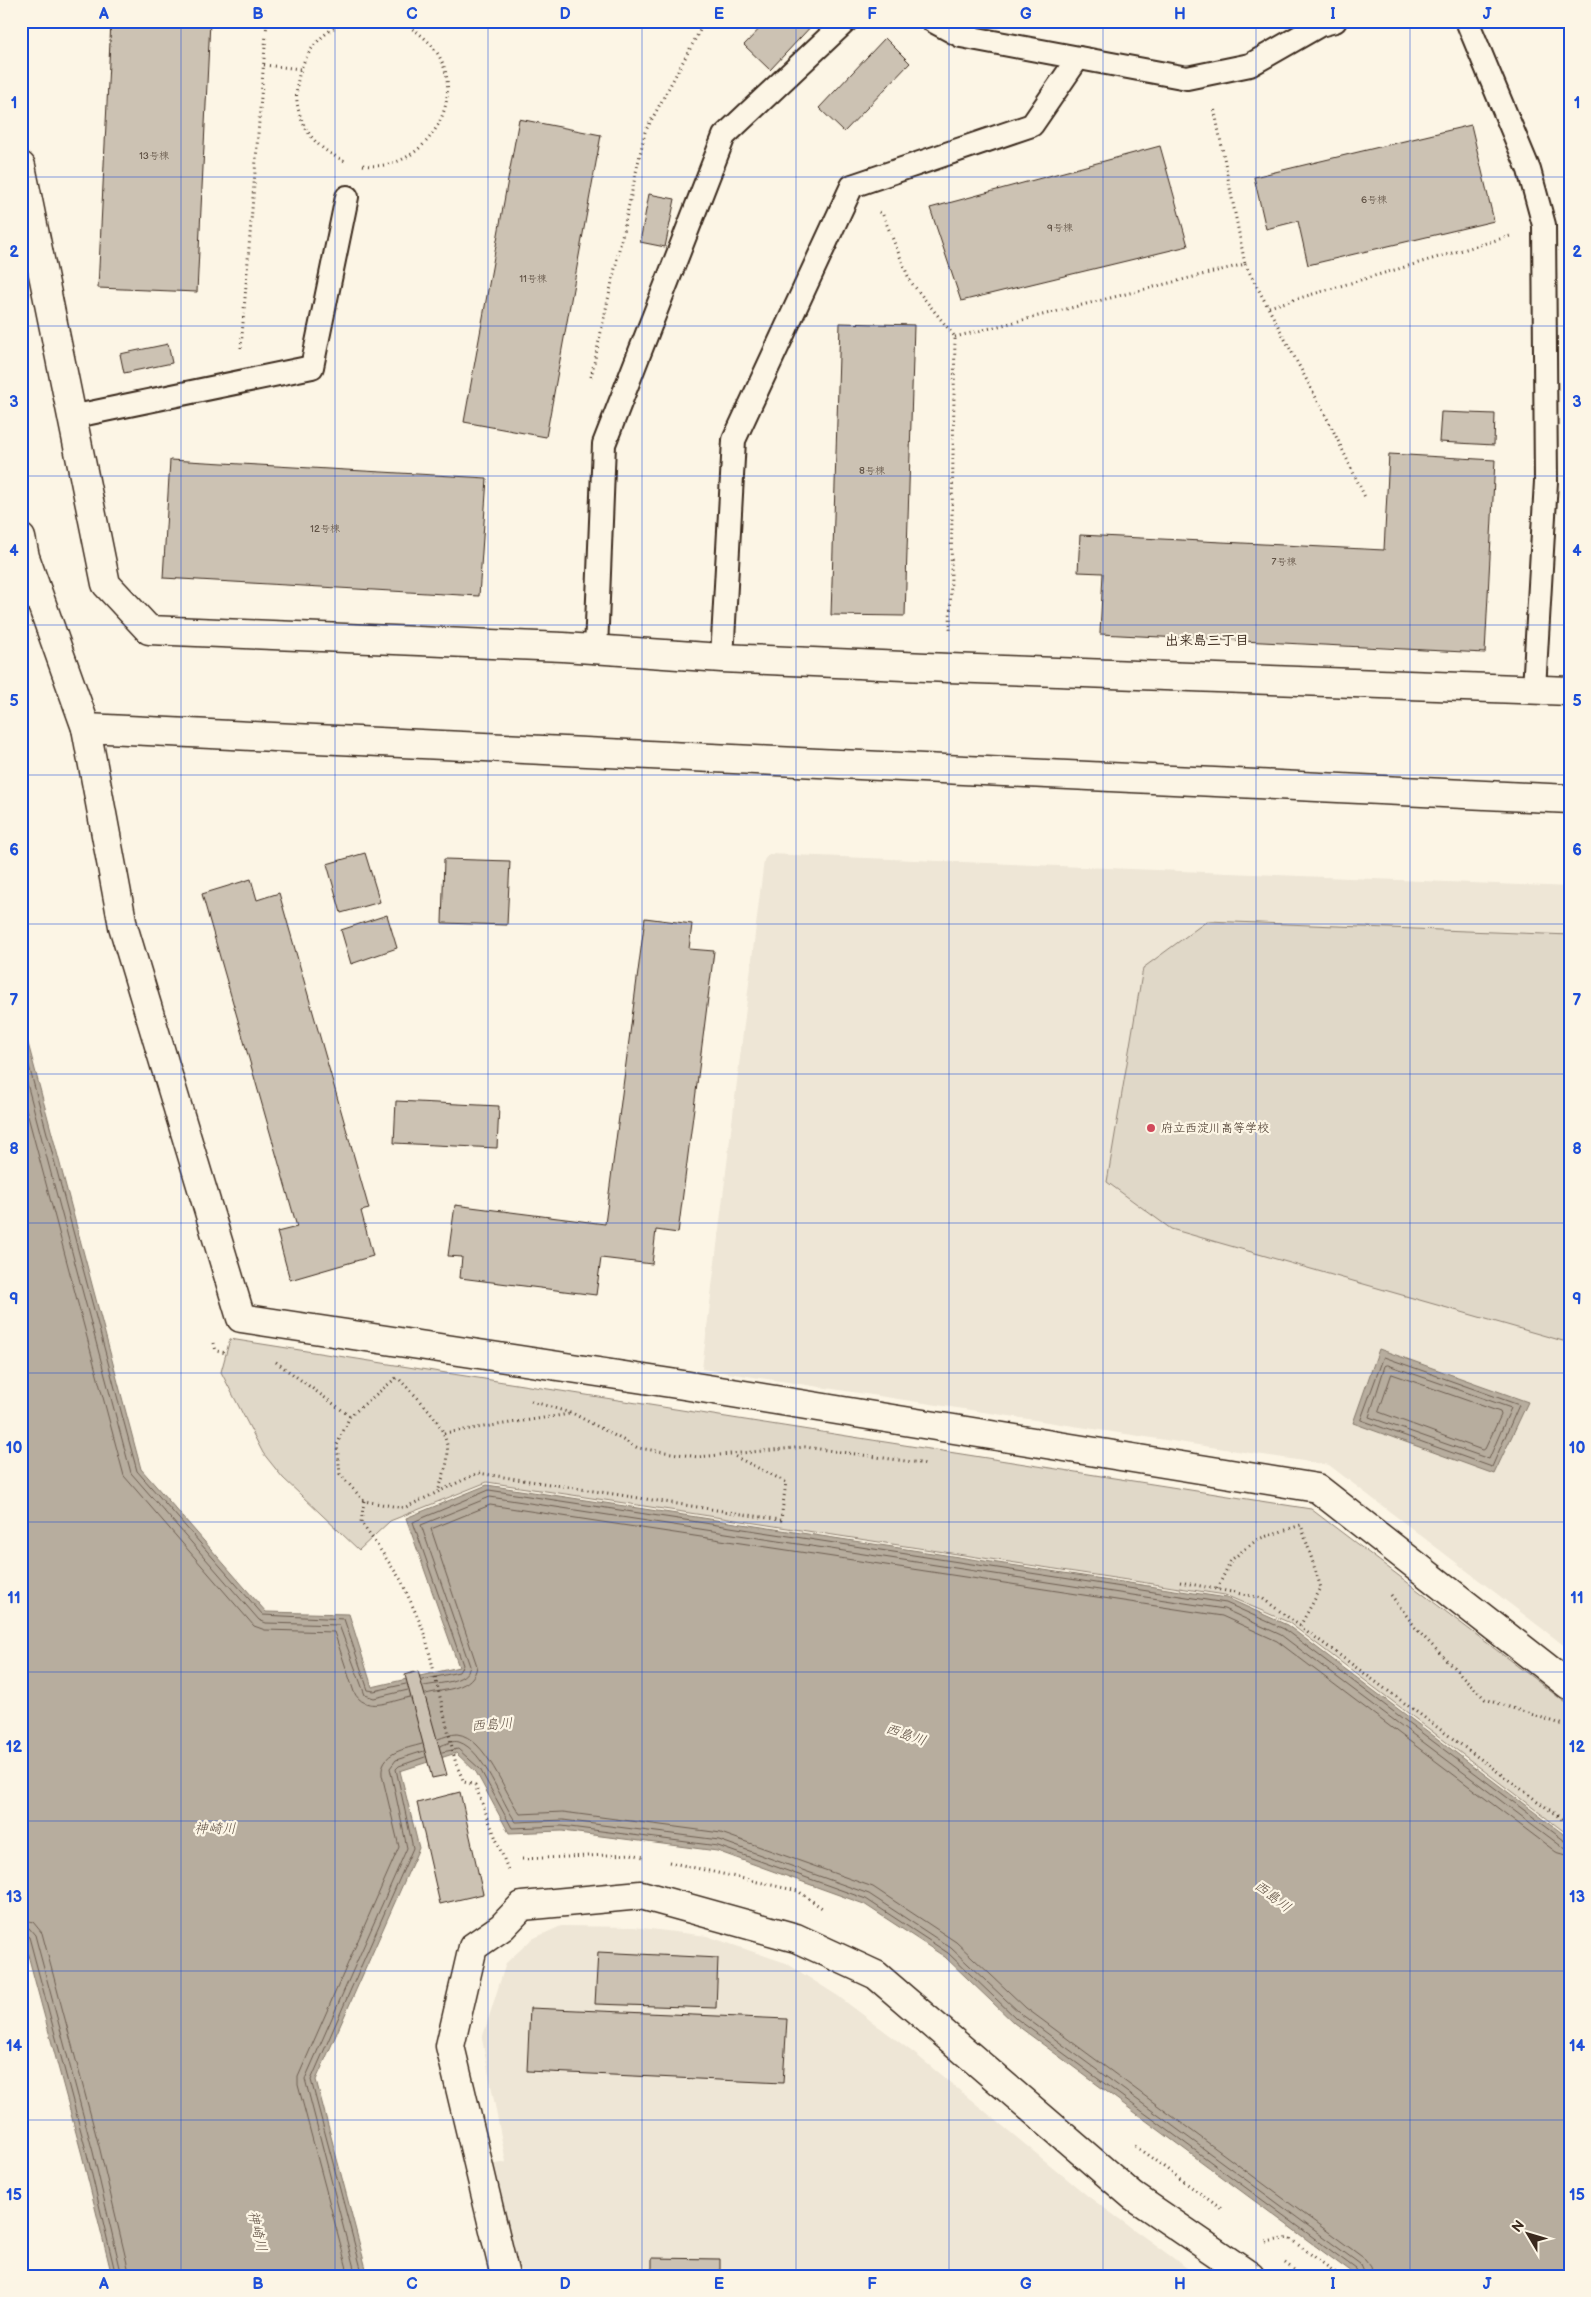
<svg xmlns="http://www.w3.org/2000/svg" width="1591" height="2297" font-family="'Balsamiq Sans','Klee One',sans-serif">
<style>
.built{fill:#eee6d6}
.green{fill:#e0d8c8;stroke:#8e8173}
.water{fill:#b7ad9e;stroke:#85796b}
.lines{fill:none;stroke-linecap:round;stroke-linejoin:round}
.shore{stroke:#6d5e51;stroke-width:1}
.building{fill:#ccc2b3;stroke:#3b2a1e}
.lane-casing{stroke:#3b2a1e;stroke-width:26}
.street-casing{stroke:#3b2a1e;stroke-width:31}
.secondary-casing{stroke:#3b2a1e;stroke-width:31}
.path{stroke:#3b2a1e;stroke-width:3;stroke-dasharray:1 4;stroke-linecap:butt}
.lane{stroke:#fcf5e5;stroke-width:22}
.street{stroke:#fcf5e5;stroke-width:28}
.secondary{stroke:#fcf5e5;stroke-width:28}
.grid{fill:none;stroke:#1d4ed8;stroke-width:1;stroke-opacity:0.55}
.poi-dot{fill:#d1495b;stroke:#fcf5e5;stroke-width:2}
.labels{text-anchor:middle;stroke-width:4.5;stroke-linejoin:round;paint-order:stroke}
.number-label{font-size:10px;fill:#5f5043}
.poi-label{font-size:12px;fill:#3b2a1e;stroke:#fcf5e5;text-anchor:start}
.neighbourhood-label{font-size:14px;font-weight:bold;fill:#3b2a1e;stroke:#fcf5e5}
.water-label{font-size:14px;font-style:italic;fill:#605144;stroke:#fcf5e5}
.neatline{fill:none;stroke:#1d4ed8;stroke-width:2}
.grid-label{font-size:16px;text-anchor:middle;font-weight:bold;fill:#1d4ed8}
</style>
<rect width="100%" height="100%" fill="#fcf5e5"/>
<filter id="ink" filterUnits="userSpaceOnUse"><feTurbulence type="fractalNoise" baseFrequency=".02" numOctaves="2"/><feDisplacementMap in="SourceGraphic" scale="10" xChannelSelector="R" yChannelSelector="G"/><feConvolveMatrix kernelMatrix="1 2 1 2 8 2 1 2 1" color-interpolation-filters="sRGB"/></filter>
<g filter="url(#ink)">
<g class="built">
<path d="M 769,854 L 1570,887 L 1570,1650 L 1329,1465 L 702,1369 L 764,860 Z"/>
<path d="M 561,1926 L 634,1927 L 707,1936 L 786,1963 L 838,1996 L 919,2057 L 1089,2197 L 1198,2276 L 519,2276 L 490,2165 L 506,2162 L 482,2039 L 506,1963 L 532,1939 Z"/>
</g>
<g class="green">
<path d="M 1207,921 L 1570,935 L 1570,1343 L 1171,1229 L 1107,1182 L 1143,968 Z"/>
<path d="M 230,1339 L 1311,1509 L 1570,1706 L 1570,1836 L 1288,1622 L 1225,1595 L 487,1482 L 390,1521 L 359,1550 L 283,1478 L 263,1453 L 221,1372 Z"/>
</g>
<g class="water">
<path d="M 21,1017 L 141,1469 L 266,1612 L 349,1614 L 372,1687 L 459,1667 L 406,1518 L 487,1485 L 1227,1598 L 1287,1625 L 1570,1839 L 1570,2276 L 1356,2276 L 1014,2023 L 945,1957 L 864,1904 L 717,1851 L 562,1831 L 509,1833 L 476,1772 L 456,1753 L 400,1771 L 419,1848 L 316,2080 L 368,2276 L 112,2276 L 82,2155 L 21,1929 Z"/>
<path d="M 1379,1349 L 1528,1402 L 1494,1474 L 1353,1423 Z"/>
</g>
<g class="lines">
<g class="shore">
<path d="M 21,1036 L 137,1471 L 263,1615 L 344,1619 L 368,1690 L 374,1691 L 406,1684"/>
<path d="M 21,1061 L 131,1473 L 259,1620 L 266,1623 L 339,1625 L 365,1695 L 374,1698 L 408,1690"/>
<path d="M 21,1090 L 124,1476 L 254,1626 L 265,1630 L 334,1632 L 354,1692 C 365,1714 391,1701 410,1697"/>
<path d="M 1384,1357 L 1519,1405 L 1492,1467 L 1361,1420 Z"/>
<path d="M 1388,1365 L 1511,1408 L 1489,1459 L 1369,1417 L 1385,1366 Z"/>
<path d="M 1392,1374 L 1500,1412 L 1501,1415 L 1485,1449 L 1482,1450 L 1379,1412 Z"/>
<path d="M 422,1680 L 459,1672 L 463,1665 L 413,1522 L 489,1490 L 1226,1603 L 1284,1629 L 1565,1841 L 1570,1842"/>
<path d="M 424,1686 C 438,1683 467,1683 470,1666 L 421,1525 L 490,1497 L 1224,1609 L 1281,1635 L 1561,1846 L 1570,1849"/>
<path d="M 426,1694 C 444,1689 474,1690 477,1666 L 431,1529 L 490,1505 L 1222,1616 L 1277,1641 L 1556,1852 L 1570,1856"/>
<path d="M 438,1739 C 444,1737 451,1734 457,1734 C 486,1737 505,1794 520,1814 L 563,1812 L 721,1833 L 873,1887 L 956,1942 L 1026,2008 L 1365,2259 L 1371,2267 L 1373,2276"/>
<path d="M 440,1746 C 446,1744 453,1740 459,1742 C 484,1750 501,1802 516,1822 L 563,1820 L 719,1840 L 869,1894 L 951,1948 L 1021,2014 L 1360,2264 L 1365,2276"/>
<path d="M 442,1752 L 458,1749 L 480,1769 L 512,1828 L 562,1826 L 718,1846 L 866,1899 L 948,1953 L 1017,2019 L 1356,2269 L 1359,2276"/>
<path d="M 21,1919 L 33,1922 L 42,1933 L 100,2150 L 130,2276"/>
<path d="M 21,1926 L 29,1928 L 35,1935 L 93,2152 L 122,2276"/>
<path d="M 21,1933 L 29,1937 L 87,2154 L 116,2276"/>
<path d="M 349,2276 L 298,2085 L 298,2077 L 399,1847 L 382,1775 C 380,1752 405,1749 422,1744"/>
<path d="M 356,2276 L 305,2079 L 407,1848 L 390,1768 L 396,1760 L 424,1751"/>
<path d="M 363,2276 L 311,2080 L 413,1848 L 396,1769 L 399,1766 L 425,1757"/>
</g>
</g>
<g class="building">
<path d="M 111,21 L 210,21 L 197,292 L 98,288 Z"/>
<path d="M 767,21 L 816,21 L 770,70 L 744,45 Z"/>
<path d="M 885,38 L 910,63 L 844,132 L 819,108 Z"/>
<path d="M 519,119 L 601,135 L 546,437 L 464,422 Z"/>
<path d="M 1471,125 L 1494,221 L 1308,265 L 1298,221 L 1266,229 L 1254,177 Z"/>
<path d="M 1160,146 L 1188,246 L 961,301 L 930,208 Z"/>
<path d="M 649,194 L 675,199 L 665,247 L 640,242 Z"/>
<path d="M 840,323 L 914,325 L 905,616 L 831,615 Z"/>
<path d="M 168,344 L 172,363 L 124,373 L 120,354 Z"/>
<path d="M 1441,412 L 1495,414 L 1494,445 L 1439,442 Z"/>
<path d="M 1389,454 L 1495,460 L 1485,653 L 1100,634 L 1103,573 L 1078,572 L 1080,535 L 1384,550 Z"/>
<path d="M 170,460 L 487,478 L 479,596 L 163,578 Z"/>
<path d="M 365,853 L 380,902 L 341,913 L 327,864 Z"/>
<path d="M 444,859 L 510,861 L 507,925 L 442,923 Z"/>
<path d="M 251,879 L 257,900 L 279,893 L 369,1209 L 361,1211 L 373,1256 L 290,1280 L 277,1232 L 297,1227 L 202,894 Z"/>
<path d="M 387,915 L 397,948 L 351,964 L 341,930 Z"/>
<path d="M 645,918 L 692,924 L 689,949 L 714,951 L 678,1233 L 656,1230 L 652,1264 L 601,1258 L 596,1295 L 460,1278 L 462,1257 L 448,1256 L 455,1205 L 605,1224 Z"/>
<path d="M 396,1101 L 499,1106 L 497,1148 L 394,1143 Z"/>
<path d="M 418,1671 L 447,1775 L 432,1778 L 405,1675 Z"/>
<path d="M 460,1792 L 483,1894 L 440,1904 L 417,1803 Z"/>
<path d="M 598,1952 L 718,1958 L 716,2008 L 595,2004 Z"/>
<path d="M 530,2008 L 787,2019 L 783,2083 L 527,2071 Z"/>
<path d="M 652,2258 L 720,2259 L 720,2276 L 652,2276 Z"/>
</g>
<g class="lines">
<g class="lane-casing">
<g id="lane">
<path d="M 933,21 L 961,36 L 1187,78 L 1250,65 L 1320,25 L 1335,21"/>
<path d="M 1467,21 L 1529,170 L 1544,225 L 1546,481 L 1534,689"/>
<path d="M 71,417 L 312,367 L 347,197"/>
<path d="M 596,650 L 604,444 L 724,136 L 846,21"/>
<path d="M 722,658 L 734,440 L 852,186 L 1032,125 L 1078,58"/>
</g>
</g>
<g class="street-casing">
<g id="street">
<path d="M 21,166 L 106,584 L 149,630 L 563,647 L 722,658 L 949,668 L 1570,691"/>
<path d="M 21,538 L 25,557 L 86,728"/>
</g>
</g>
<g class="secondary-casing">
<g id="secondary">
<path d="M 1570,799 L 86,728 L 123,926 L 241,1318 L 677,1384 L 1317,1488 L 1570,1686"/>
<path d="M 505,2276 L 450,2046 L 473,1947 L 502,1927 L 522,1906 L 641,1895 L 796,1938 L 876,1975 L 1133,2196 L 1250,2276"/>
</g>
</g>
<g class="path">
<path d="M 347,21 C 299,41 279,101 315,141 C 324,151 336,157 347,162"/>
<path d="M 264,65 L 301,69"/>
<path d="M 363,165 C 424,175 473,97 433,47 C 424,36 413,29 400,21"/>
<path d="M 879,212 L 883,215 L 910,281 L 955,337 L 950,633"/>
<path d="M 1245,264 L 1330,424 L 1365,497"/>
<path d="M 1269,307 L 1510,236"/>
<path d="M 955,337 L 1245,264 L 1214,107"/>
<path d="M 241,348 L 267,21"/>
<path d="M 591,377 L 645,132 L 705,21"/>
<path d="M 214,1343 L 216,1351 L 226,1353"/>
<path d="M 276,1362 L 350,1416"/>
<path d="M 396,1378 L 350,1416 L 337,1445 L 340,1474 L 364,1501 L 404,1508 L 478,1473 L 781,1520 L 786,1482 L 732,1455"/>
<path d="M 400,1380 C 421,1402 453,1428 447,1462 C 445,1472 441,1482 438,1492"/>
<path d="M 531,1401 L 574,1414 L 638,1448 L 698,1457 L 805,1447 L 927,1464"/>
<path d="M 444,1433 L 570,1414"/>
<path d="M 364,1501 L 361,1522 L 401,1580 L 425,1634 L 456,1764 L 464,1782 L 475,1785 L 509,1872"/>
<path d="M 1180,1582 L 1262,1598 L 1570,1825"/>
<path d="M 1217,1589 L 1231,1560 L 1258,1539 L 1301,1525 L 1321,1588 L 1300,1626"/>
<path d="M 1391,1595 L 1418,1631 L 1485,1699 L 1570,1727"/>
<path d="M 522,1859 L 631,1854 L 644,1857"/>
<path d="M 669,1862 L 798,1891 L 822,1908"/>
<path d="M 1135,2146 L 1223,2210"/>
<path d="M 1266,2242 L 1289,2238 L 1340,2276"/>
<path d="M 1285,2263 L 1302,2276"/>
</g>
<use href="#lane" class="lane"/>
<use href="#street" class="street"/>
<use href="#secondary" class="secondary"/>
</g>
</g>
<path class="grid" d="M 181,21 L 181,2276M 335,21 L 335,2276M 488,21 L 488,2276M 642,21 L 642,2276M 796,21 L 796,2276M 949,21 L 949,2276M 1103,21 L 1103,2276M 1256,21 L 1256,2276M 1410,21 L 1410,2276M 21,177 L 1570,177M 21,326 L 1570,326M 21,476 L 1570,476M 21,625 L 1570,625M 21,775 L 1570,775M 21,924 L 1570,924M 21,1074 L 1570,1074M 21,1223 L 1570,1223M 21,1373 L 1570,1373M 21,1522 L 1570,1522M 21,1672 L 1570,1672M 21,1821 L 1570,1821M 21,1971 L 1570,1971M 21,2120 L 1570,2120"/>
<circle class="poi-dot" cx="1151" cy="1128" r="5"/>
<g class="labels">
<g class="number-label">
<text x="154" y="159">13号棟</text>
<text x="1374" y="203">6号棟</text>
<text x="1060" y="231">9号棟</text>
<text x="533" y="282">11号棟</text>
<text x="872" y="474">8号棟</text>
<text x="325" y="532">12号棟</text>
<text x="1284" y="565">7号棟</text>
</g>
<g class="poi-label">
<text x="1161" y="1132">府立西淀川高等学校</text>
</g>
<g class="neighbourhood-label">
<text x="1207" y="645">出来島三丁目</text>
</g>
<g class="water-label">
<text transform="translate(492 1724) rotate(-4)" y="5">西島川</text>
<text transform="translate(906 1734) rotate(19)" y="5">西島川</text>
<text x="215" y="1833">神崎川</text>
<text transform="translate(1273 1896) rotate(37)" y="5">西島川</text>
<text transform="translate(258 2231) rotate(77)" y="5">神崎川</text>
</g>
</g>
<rect width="1591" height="2297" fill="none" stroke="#fcf5e5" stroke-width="55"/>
<g transform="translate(1528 2234) rotate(308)" stroke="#fcf5e5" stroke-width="4" paint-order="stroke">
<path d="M0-4L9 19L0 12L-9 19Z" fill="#3b2a1e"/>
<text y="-8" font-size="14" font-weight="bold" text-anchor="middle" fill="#3b2a1e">N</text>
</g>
<rect x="28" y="28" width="1536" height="2242" class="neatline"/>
<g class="grid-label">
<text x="104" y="19">A</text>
<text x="258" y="19">B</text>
<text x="412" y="19">C</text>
<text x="565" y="19">D</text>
<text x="719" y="19">E</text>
<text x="872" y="19">F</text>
<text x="1026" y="19">G</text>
<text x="1180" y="19">H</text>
<text x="1333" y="19">I</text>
<text x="1487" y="19">J</text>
<text x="14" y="108">1</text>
<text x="1577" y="108">1</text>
<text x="14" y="257">2</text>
<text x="1577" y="257">2</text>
<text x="14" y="407">3</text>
<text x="1577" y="407">3</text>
<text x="14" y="556">4</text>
<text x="1577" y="556">4</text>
<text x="14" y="706">5</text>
<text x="1577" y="706">5</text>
<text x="14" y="855">6</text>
<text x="1577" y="855">6</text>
<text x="14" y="1005">7</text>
<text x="1577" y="1005">7</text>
<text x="14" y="1154">8</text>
<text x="1577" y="1154">8</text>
<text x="14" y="1304">9</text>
<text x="1577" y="1304">9</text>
<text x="14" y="1453">10</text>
<text x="1577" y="1453">10</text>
<text x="14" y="1603">11</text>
<text x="1577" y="1603">11</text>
<text x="14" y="1752">12</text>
<text x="1577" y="1752">12</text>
<text x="14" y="1902">13</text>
<text x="1577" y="1902">13</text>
<text x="14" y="2051">14</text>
<text x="1577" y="2051">14</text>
<text x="14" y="2200">15</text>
<text x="1577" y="2200">15</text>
<text x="104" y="2289">A</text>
<text x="258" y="2289">B</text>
<text x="412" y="2289">C</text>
<text x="565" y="2289">D</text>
<text x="719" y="2289">E</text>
<text x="872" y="2289">F</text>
<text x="1026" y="2289">G</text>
<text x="1180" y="2289">H</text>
<text x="1333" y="2289">I</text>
<text x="1487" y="2289">J</text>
</g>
</svg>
